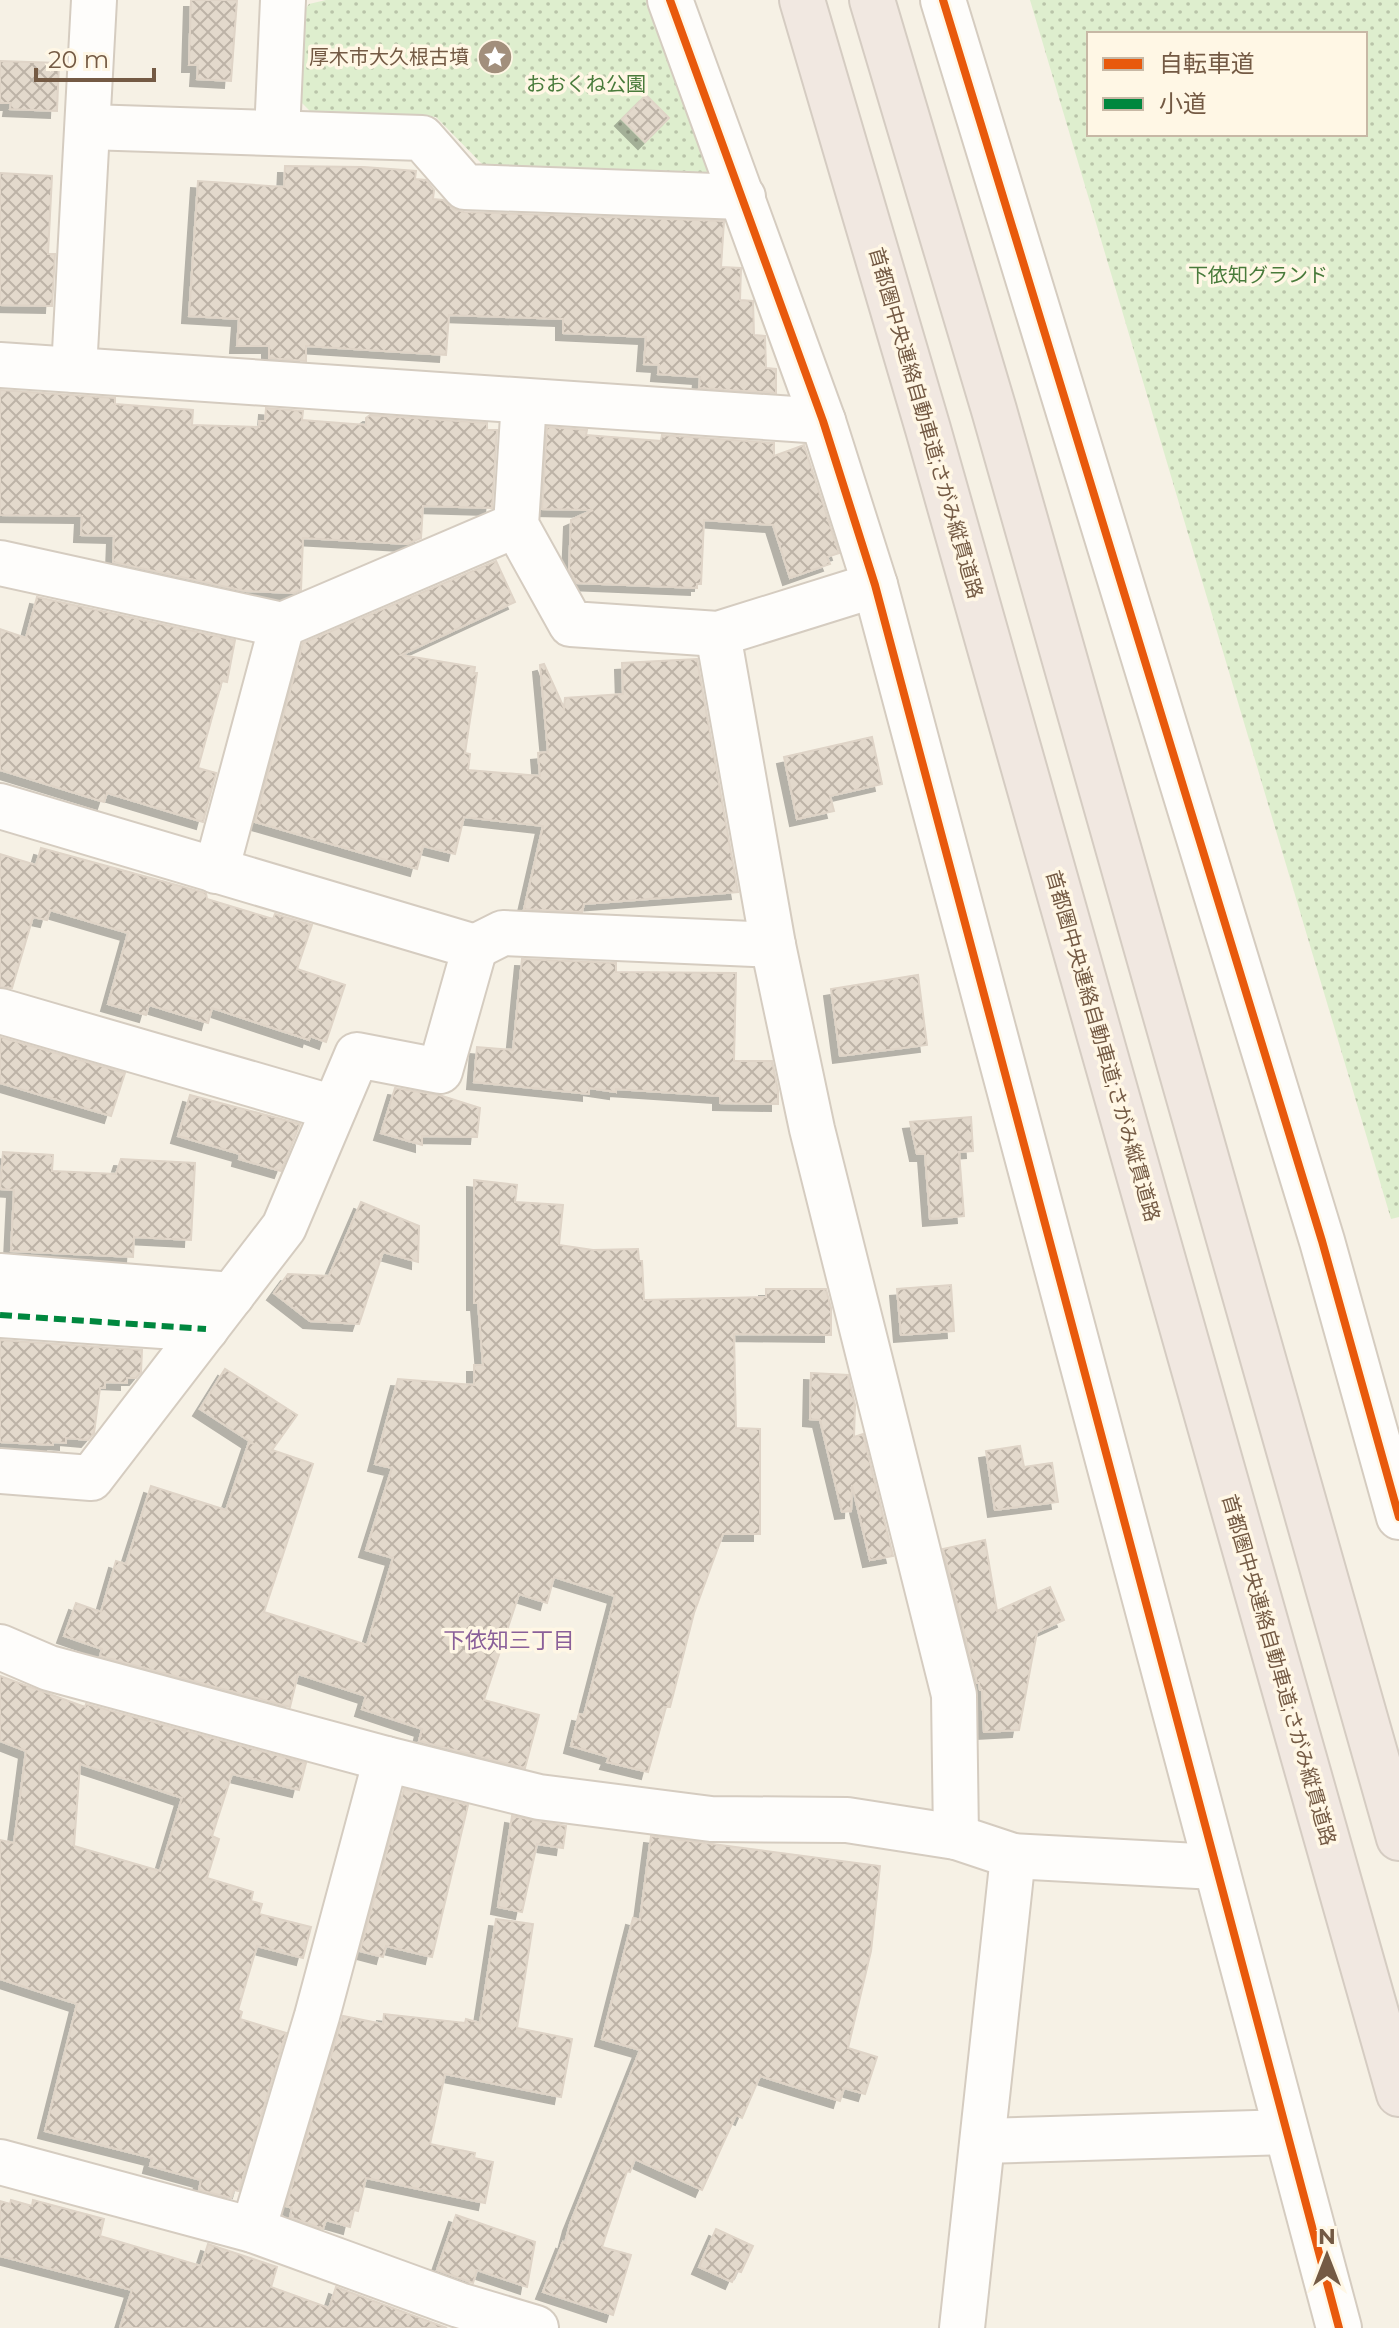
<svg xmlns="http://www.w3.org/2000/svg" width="1399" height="2328" font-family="Montserrat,'Noto Sans JP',sans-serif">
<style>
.park{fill:url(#park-dots);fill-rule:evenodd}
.building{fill:url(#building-cross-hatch);stroke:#dfd4c7;stroke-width:2;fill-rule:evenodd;filter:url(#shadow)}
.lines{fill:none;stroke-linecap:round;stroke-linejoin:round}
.minor-casing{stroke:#d5ccc0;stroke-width:48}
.highway-casing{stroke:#d5ccc2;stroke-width:48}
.minor{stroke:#fefdfb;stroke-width:44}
.highway{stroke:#f1e8e1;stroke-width:44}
.quiet{stroke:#00873e;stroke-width:6;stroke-dasharray:12 6;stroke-linecap:butt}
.cycleway-casing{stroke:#fff7e5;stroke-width:13}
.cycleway{stroke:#e8590c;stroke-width:8}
.labels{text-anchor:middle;stroke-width:7;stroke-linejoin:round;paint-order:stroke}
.poi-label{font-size:20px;fill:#745a44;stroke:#fff7e5;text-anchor:end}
.park-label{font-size:20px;fill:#497b3b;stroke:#fff7e5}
.street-label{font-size:20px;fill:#745a44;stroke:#fff7e5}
.neighbourhood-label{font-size:22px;fill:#8a5f99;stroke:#fff7e5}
</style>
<defs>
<pattern id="park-dots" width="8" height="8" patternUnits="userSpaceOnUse" patternTransform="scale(2)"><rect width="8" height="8" fill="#deeece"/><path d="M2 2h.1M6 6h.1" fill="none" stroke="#b9c4a9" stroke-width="1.8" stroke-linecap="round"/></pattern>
<pattern id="building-cross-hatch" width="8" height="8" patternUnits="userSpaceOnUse" patternTransform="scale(2)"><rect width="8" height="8" fill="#e3d9cc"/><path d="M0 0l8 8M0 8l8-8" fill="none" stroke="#bdb3a7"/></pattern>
<filter id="shadow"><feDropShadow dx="-7" dy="7" stdDeviation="0" flood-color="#0004"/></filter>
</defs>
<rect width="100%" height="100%" fill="#f6f1e5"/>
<g class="park">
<path d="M 326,0 L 653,0 L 712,166 L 706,175 L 482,164 L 436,117 L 311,112 L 299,100 L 301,15 L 309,4 Z"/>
<path d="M 1030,0 L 1399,0 L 1399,1217 L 1391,1219 ZM 1365,34 L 1365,134 L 1089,134 L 1089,34 Z"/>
</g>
<g class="building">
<path d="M 191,0 L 237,0 L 231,81 L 197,79 L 198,65 L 189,65 Z"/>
<path d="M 0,61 L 59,63 L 57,111 L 10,109 L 11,103 L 0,103 Z"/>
<path d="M 646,95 L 669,118 L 645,142 L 622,119 Z"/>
<path d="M 285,166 L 364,167 L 416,171 L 415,179 L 426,180 L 434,190 L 433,199 L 443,200 L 454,209 L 464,212 L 724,221 L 721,267 L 741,268 L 740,300 L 753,301 L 754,335 L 765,336 L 766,368 L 776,369 L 776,393 L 699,388 L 700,377 L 658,374 L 659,365 L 644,364 L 646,337 L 563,333 L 563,319 L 449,315 L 446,355 L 306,346 L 306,361 L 269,358 L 269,346 L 237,346 L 239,319 L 189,316 L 198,181 L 284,187 Z"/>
<path d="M 0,173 L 52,176 L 48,254 L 55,254 L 52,306 L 0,305 Z"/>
<path d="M 0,390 L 115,398 L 115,404 L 193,410 L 192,425 L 259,427 L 259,421 L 265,421 L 266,408 L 303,411 L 302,420 L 366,425 L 366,418 L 370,415 L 487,423 L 487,430 L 497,430 L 492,508 L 423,506 L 421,538 L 407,544 L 303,538 L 301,590 L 294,593 L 245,591 L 113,562 L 114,536 L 81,535 L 82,516 L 0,515 Z"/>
<path d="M 547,427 L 587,430 L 586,435 L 661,441 L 662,435 L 774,443 L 774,456 L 804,445 L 839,553 L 827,557 L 830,564 L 790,578 L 773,525 L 704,520 L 701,584 L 697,584 L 697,588 L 577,583 L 569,570 L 571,520 L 593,510 L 542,509 Z"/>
<path d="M 496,561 L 515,602 L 401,655 L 475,667 L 474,673 L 477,673 L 465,753 L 470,754 L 468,770 L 540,776 L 538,753 L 548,752 L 540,665 L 544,664 L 564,708 L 565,698 L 623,694 L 622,663 L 697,659 L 738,892 L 584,904 L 582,912 L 524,909 L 543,826 L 464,817 L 455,854 L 423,846 L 417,869 L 255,822 L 303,643 Z"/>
<path d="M 37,597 L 235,640 L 227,682 L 222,681 L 198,768 L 216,773 L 203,822 L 107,793 L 104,802 L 0,770 L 0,629 L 26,638 Z"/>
<path d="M 872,737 L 882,784 L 830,796 L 834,811 L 797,819 L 784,757 Z"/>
<path d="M 41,848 L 206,893 L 207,899 L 273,919 L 275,914 L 312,925 L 297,969 L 345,985 L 326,1042 L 310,1036 L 309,1040 L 212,1008 L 208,1023 L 149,1005 L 146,1015 L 108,1004 L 128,933 L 50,910 L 47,920 L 33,917 L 12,988 L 0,987 L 0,854 L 36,865 Z"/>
<path d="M 522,959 L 616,963 L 616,972 L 736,973 L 734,1061 L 772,1061 L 778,1090 L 778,1104 L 720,1103 L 720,1096 L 616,1089 L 616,1092 L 589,1088 L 589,1094 L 474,1082 L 477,1047 L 513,1050 Z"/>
<path d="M 918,975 L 927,1045 L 840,1056 L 831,989 Z"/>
<path d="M 0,1037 L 125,1073 L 111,1116 L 0,1083 Z"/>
<path d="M 395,1088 L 439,1095 L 480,1108 L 477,1137 L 422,1136 L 422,1145 L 381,1133 Z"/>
<path d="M 190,1095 L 300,1124 L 281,1171 L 239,1159 L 240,1154 L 178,1136 Z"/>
<path d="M 971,1117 L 973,1151 L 959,1152 L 964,1216 L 930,1219 L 925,1154 L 917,1154 L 910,1122 Z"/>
<path d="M 3,1152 L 53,1155 L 52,1171 L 116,1174 L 121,1159 L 195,1163 L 191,1240 L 134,1237 L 133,1257 L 11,1251 L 14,1190 L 0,1189 Z"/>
<path d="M 474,1180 L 517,1185 L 515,1202 L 563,1205 L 559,1245 L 593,1250 L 638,1249 L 639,1261 L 642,1261 L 644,1300 L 766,1297 L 766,1289 L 826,1289 L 831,1308 L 831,1335 L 734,1334 L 736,1428 L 760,1429 L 760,1534 L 723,1534 L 694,1613 L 670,1707 L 666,1707 L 648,1772 L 607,1762 L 609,1757 L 571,1746 L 579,1714 L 584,1715 L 615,1596 L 554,1577 L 547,1603 L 519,1594 L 484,1700 L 539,1715 L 525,1768 L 419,1741 L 422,1729 L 362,1709 L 366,1696 L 298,1674 L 290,1707 L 100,1656 L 102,1649 L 64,1636 L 76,1603 L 101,1612 L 116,1561 L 126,1564 L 151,1486 L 226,1510 L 249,1442 L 254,1444 L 200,1409 L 225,1369 L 297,1415 L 272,1450 L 313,1464 L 264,1612 L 367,1645 L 393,1558 L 366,1550 L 392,1468 L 375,1464 L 398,1379 L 474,1385 L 474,1365 L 483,1365 L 478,1303 L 474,1303 Z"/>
<path d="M 361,1202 L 419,1226 L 418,1262 L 383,1252 L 359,1324 L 310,1321 L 274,1293 L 288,1274 L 329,1276 Z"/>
<path d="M 951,1285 L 954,1331 L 901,1335 L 897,1289 Z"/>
<path d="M 0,1340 L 142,1350 L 141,1372 L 136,1378 L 127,1378 L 127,1383 L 105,1382 L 105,1388 L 100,1388 L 94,1433 L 88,1440 L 66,1438 L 66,1443 L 53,1442 L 53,1445 L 0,1442 Z"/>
<path d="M 811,1373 L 848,1375 L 855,1405 L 854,1437 L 863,1434 L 893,1556 L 870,1560 L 852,1485 L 851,1511 L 842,1512 L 820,1420 L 810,1419 Z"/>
<path d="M 1020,1446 L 1024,1467 L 1052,1463 L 1058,1502 L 995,1510 L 986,1451 Z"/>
<path d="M 985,1540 L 997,1611 L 1050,1587 L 1064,1620 L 1037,1632 L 1019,1730 L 984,1732 L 982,1690 L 980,1690 L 979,1683 L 977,1683 L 943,1549 Z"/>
<path d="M 0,1676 L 85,1707 L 86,1704 L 306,1763 L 299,1790 L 232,1774 L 212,1836 L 219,1839 L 207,1878 L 253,1892 L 251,1901 L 262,1904 L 259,1914 L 311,1927 L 303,1958 L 257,1946 L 238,2010 L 242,2012 L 240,2019 L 286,2033 L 239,2191 L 234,2190 L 231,2198 L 199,2190 L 201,2180 L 150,2166 L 152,2158 L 45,2131 L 77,2004 L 0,1979 L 0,1840 L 14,1843 L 26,1751 L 0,1741 ZM 80,1764 L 182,1798 L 160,1871 L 74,1846 Z"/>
<path d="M 404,1789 L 468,1805 L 432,1957 L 386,1946 L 383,1957 L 360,1951 Z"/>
<path d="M 512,1816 L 566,1826 L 563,1848 L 537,1844 L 522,1912 L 498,1907 Z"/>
<path d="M 651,1836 L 880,1866 L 871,1951 L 848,2048 L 877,2057 L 865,2094 L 844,2088 L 840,2101 L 760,2076 L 742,2118 L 736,2115 L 702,2190 L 635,2159 L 630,2172 L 627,2171 L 602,2247 L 631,2255 L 613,2315 L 543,2292 L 563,2242 L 565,2243 L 570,2224 L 640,2050 L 602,2039 L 633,1918 L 640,1920 Z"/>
<path d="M 496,1919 L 533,1924 L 517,2028 L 572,2039 L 561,2097 L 445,2074 L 430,2144 L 475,2153 L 474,2158 L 493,2162 L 485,2203 L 366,2178 L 358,2211 L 354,2210 L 350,2227 L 326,2220 L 323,2229 L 290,2217 L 292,2208 L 286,2206 L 343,2016 L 383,2024 L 384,2014 L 465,2023 L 466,2019 L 480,2023 Z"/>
<path d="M 11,2200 L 32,2206 L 33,2200 L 104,2219 L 100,2236 L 201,2266 L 208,2244 L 277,2267 L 271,2287 L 329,2308 L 336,2287 L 447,2328 L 120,2328 L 132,2290 L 0,2256 L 0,2201 L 10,2204 Z"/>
<path d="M 456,2215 L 535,2242 L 527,2287 L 477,2270 L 473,2283 L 437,2270 Z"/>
<path d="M 716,2229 L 753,2246 L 741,2272 L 737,2271 L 732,2282 L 699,2267 Z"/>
</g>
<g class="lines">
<g class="minor-casing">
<g id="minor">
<path d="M 670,0 L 823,421 L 875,585 L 1339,2328"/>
<path d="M 943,0 L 1322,1241 L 1399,1517"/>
<path d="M 88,127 L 422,138 L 465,187 L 743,197"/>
<path d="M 277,133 L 283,0"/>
<path d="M 0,365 L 823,421"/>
<path d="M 74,370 L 94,0"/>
<path d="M 524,401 L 516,525 L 571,624 L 718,634 L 875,585"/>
<path d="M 0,563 L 282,625 L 516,525"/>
<path d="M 718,634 L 773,945 L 812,1129 L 954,1695 L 956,1837"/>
<path d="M 0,806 L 475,947 L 440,1071 L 357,1055 L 284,1227 L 91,1478 L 0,1471"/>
<path d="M 216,871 L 282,625"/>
<path d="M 475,947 L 503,933 L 773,945"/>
<path d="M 0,1011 L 334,1108"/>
<path d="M 0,1276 L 232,1295"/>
<path d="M 0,1315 L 206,1329"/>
<path d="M 0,1647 L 49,1668 L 386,1759 L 539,1797 L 711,1819 L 847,1820 L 956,1837 L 1013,1856"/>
<path d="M 983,2141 L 1286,2132"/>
<path d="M 0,2162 L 253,2230 L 459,2305 L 536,2328"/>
<path d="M 253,2230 L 317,2016 L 386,1759"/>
<path d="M 962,2328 L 1013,1856 L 1216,1867"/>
</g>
</g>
<g class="highway-casing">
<g id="highway">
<path d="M 802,0 L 928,429 L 1399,2094"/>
<path d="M 872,0 L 994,410 L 1399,1838"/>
</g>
</g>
<use href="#minor" class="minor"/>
<use href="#highway" class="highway"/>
<path class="quiet" d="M 0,1315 L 206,1329"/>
<g class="cycleway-casing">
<g id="cycleway">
<path d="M 670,0 L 823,421 L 875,585 L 1339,2328"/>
<path d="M 943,0 L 1322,1241 L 1399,1517"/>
</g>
</g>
<use href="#cycleway" class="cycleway"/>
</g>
<defs>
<g id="sight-disc" transform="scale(1.8)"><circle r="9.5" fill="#a28f7c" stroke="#fff7e5"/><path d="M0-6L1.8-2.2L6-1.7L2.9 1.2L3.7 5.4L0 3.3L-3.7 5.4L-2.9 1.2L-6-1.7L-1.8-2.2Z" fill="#fff"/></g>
</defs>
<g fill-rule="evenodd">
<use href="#sight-disc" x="495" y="57"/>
</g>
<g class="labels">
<g class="poi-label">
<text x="469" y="64">厚木市大久根古墳</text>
</g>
<g class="park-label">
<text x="586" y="91">おおくね公園</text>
<text x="1258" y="282">下依知グランド</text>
</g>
<g class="street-label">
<text transform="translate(926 423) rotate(74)" y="7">首都圏中央連絡自動車道;さがみ縦貫道路</text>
<text transform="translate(1103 1046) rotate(74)" y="7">首都圏中央連絡自動車道;さがみ縦貫道路</text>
<text transform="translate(1279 1670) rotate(74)" y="7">首都圏中央連絡自動車道;さがみ縦貫道路</text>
</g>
<g class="neighbourhood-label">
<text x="509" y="1648">下依知三丁目</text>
</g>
</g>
<rect x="1087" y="32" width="280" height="104" fill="#fff7e5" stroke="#c7b8a5" stroke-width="2"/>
<rect x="1103" y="58" width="40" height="12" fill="#e8590c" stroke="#c7b8a5" stroke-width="2"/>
<text x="1159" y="72" font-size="24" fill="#745a44">自転車道</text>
<rect x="1103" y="98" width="40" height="12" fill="#00873e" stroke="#c7b8a5" stroke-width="2"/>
<text x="1159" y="112" font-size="24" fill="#745a44">小道</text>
<g transform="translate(1327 2256)" stroke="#fff7e5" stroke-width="6" paint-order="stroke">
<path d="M0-6L14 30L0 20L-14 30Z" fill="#745a44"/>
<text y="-12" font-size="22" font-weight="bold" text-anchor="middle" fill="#745a44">N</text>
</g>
<path d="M36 68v12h118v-12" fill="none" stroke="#745a44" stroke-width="4"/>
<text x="48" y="68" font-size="24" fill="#745a44" stroke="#fff7e5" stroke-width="6" paint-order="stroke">20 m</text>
</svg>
